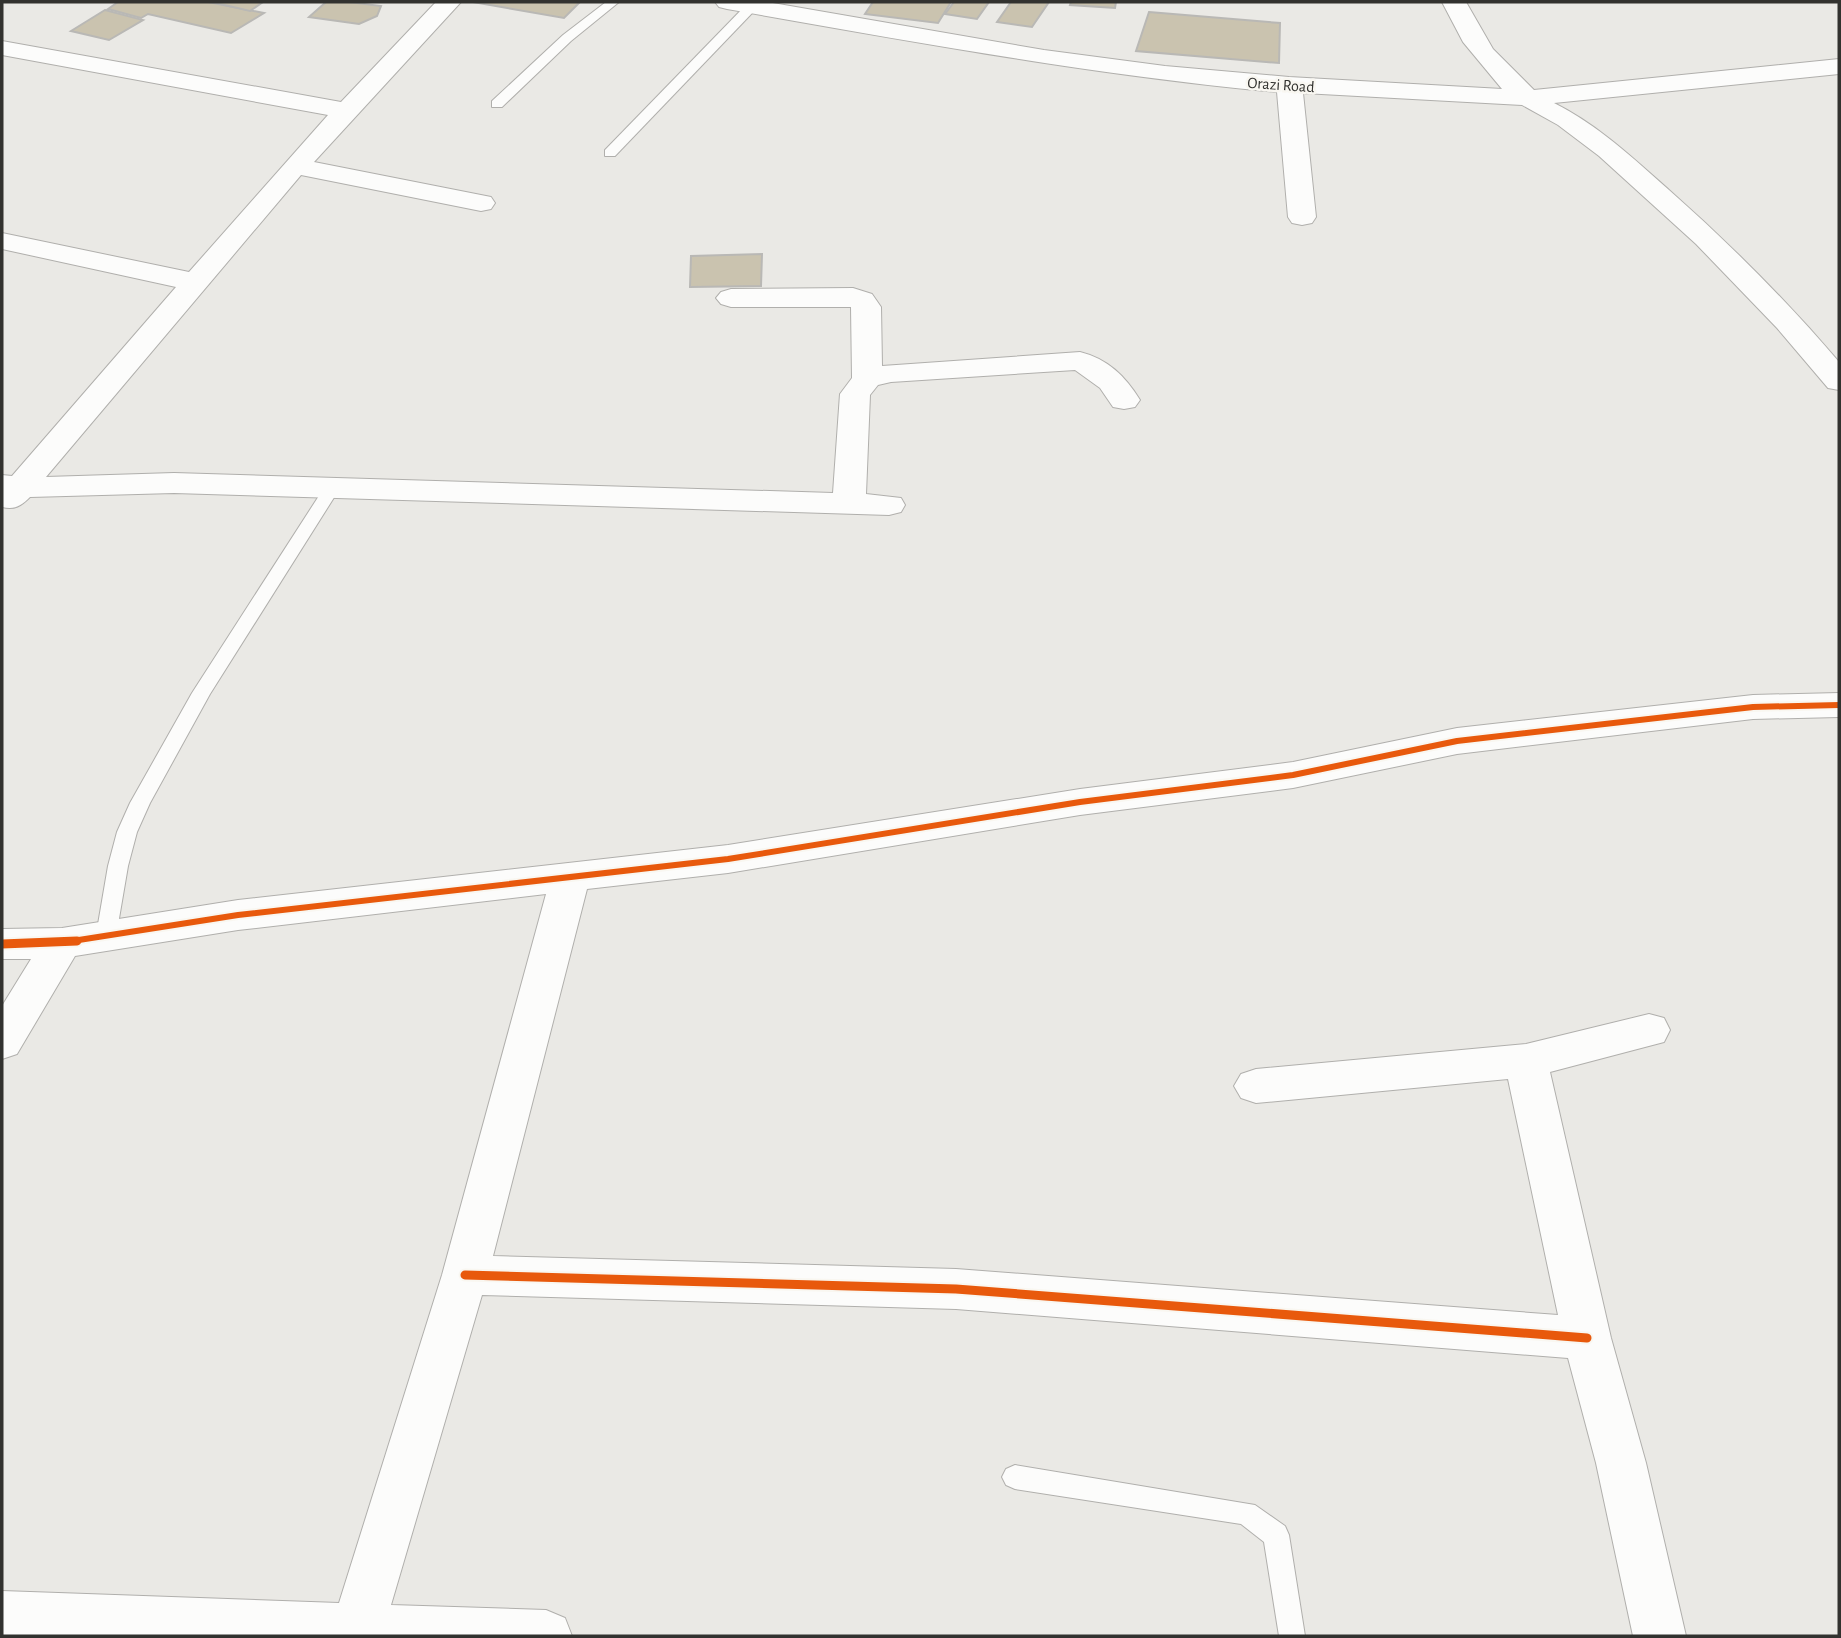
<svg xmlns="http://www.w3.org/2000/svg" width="1841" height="1638" font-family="'Alegreya Sans',sans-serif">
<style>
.building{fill:#cac3af;stroke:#b9b8b5;stroke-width:2}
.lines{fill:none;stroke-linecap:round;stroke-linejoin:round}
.lane-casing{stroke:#b0afac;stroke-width:2}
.street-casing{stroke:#b0afac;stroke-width:2}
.lane{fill:#fcfcfb;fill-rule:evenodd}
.street{fill:#fcfcfb;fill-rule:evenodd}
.cycleway-far1-casing{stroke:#f9f7f1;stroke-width:10}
.cycleway-casing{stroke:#f9f7f1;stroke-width:13}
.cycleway-far1{stroke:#e8590c;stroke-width:6}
.cycleway{stroke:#e8590c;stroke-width:9}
.labels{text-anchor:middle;stroke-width:5;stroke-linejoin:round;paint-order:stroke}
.far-street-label{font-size:16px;fill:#32322f;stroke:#f9f7f1}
</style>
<rect width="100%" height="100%" fill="#eae9e5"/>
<g class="building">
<path d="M 118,2 L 208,2 L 264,13 L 231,33 L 148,14 L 141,18 L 108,9 Z"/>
<path d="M 212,2 L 263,2 L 250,11 Z"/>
<path d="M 326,2 L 349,2 L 381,6 L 377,16 L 359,24 L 309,17 Z"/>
<path d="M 473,2 L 580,2 L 564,18 Z"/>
<path d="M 873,2 L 951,2 L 938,23 L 865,14 Z"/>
<path d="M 954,2 L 989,2 L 977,19 L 945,14 Z"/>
<path d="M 1011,2 L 1049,2 L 1032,27 L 997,22 Z"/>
<path d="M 1071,2 L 1116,2 L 1115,8 L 1070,5 Z"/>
<path d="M 105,10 L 143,20 L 109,40 L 71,31 Z"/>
<path d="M 1149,12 L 1280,23 L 1279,63 L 1136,51 Z"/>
<path d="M 762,254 L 761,286 L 690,287 L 691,256 Z"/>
</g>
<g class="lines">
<g class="lane-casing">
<g id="lane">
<path d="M 606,2 L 619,2 L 571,41 L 502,107 L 492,107 L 492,101 L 563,35 Z"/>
<path d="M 752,2 L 756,3 L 756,9 L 615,156 L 605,156 L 605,150 L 748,3 Z"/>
<path d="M 332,483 L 340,488 L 210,694 L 150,803 L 137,832 L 128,866 L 116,936 L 113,941 L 106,944 L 99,941 L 96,936 L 108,866 L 117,832 L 130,803 L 192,693 L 324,488 Z"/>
<path d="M 1015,1465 L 1255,1505 L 1285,1526 L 1289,1535 L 1305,1636 L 1279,1636 L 1264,1542 L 1241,1524 L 1015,1489 L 1006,1485 L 1002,1477 L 1006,1469 Z"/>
</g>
</g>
<g class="street-casing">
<g id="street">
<path d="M 436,2 L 461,2 L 314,162 L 491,197 L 495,203 L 491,209 L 481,211 L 301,175 L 46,477 L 174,473 L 833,493 L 840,394 L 852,378 L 851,307 L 731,307 L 721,304 L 716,298 L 721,292 L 731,289 L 853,288 L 872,294 L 881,307 L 882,366 L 1080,352 C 1108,359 1125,376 1140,400 L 1135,407 L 1124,409 L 1113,407 L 1100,388 L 1075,370 L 891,382 L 878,385 L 870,395 L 866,494 L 901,498 L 905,505 L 901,512 L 889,515 L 174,493 L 30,497 C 21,506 15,510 2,507 L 2,475 L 12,476 L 176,287 L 2,249 L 2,233 L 189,272 L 328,115 L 2,55 L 2,41 L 341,102 Z"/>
<path d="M 715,2 L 767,2 L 1044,50 L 1165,66 L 1289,77 L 1502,89 L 1463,42 L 1442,2 L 1466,2 L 1493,49 L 1534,90 L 1839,59 L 1839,74 L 1554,103 C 1598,125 1633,158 1669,190 C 1730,244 1787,301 1839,362 L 1839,390 L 1828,388 L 1777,328 L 1696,244 L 1599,156 L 1558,125 L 1522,105 L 1303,93 L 1316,217 L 1312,223 L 1302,225 L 1292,223 L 1288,217 L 1277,92 C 1092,75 910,41 727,9 L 719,7 Z"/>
<path d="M 1839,693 L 1839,717 L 1753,719 L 1457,754 L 1293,788 L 1080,815 L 728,873 L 587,889 L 493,1256 L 956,1269 L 1558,1315 L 1508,1079 L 1256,1103 L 1241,1098 L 1234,1086 L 1241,1074 L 1256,1069 L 1526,1044 L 1649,1014 L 1664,1018 L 1670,1030 L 1664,1042 L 1550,1072 L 1611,1338 L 1646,1463 L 1686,1636 L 1633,1636 L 1596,1463 L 1568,1358 L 956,1309 L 482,1295 L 391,1605 L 546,1610 L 565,1618 L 572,1636 L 2,1636 L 2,1591 L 339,1603 L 442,1275 L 546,894 L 238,930 L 75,956 L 17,1054 L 2,1059 L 2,1006 L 31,959 L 2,959 L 2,929 L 62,928 L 238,900 L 728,845 L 1080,789 L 1293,762 L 1457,728 L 1753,695 Z"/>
</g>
</g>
<use href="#lane" class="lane"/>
<use href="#street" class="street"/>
<g class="cycleway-far1-casing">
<path id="cycleway-far1" d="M 66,942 L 238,915 L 728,859 L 1080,802 L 1293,775 L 1457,741 L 1753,707 L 1839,705"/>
</g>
<g class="cycleway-casing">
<g id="cycleway">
<path d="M 2,944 L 77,941"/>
<path d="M 465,1275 L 956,1289 L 1587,1338"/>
</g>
</g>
<use href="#cycleway-far1" class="cycleway-far1"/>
<use href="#cycleway" class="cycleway"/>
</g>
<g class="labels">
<g class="far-street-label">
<text transform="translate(1281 84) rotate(4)" y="6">Orazi Road</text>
</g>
</g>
<rect width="1841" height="1638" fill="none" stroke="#32322f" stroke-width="7"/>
</svg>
